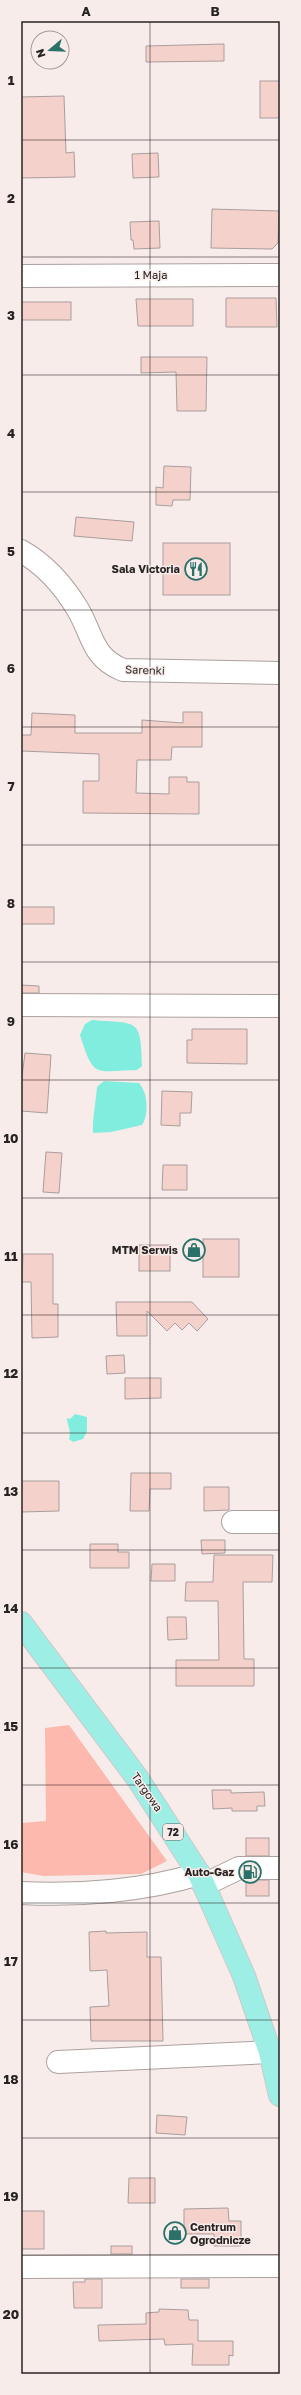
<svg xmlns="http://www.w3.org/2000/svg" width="301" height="2395" font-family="'Golos Text',sans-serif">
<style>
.green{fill:#feb9af}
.water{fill:#80edde}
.building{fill:#f5d1cb;stroke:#a99e9d}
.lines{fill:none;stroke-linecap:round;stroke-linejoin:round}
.minor-casing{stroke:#aba19f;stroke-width:24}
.major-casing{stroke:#cbcaca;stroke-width:24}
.minor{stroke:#fff;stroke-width:22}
.major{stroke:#9defe5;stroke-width:22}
.grid{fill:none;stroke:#282323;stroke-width:1;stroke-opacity:0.55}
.labels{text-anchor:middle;stroke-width:3;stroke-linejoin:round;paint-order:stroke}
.shield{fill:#f7ecea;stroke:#665f5f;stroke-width:1}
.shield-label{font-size:10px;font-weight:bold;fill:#282323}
.street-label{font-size:11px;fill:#282323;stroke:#f7ecea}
.poi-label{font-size:11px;font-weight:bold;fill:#282323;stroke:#f7ecea;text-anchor:end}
.neatline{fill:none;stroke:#282323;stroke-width:1.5}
.grid-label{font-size:13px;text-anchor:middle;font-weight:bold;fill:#282323}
</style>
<rect width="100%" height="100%" fill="#f7ecea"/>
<path class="green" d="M 69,1725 L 167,1861 L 141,1874 L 43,1876 L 21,1872 L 21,1823 L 46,1821 L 45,1728 Z"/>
<g class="water">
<path d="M 92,1020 C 138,1024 141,1017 142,1066 L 137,1070 C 94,1071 94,1079 80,1035 L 85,1024 Z"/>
<path d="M 104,1081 L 139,1083 C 148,1093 149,1114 142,1125 L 111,1132 L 93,1133 C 92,1120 96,1101 97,1087 Z"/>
<path d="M 75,1414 L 87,1417 L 87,1431 L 83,1439 L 73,1442 L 69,1439 C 72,1431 67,1425 67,1418 L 70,1419 Z"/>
</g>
<g class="building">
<path d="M 224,44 L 224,61 L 146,62 L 146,46 Z"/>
<rect x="260" y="81" width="20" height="37"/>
<path d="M 64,96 L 66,153 L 74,152 L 75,177 L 21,178 L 21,97 Z"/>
<path d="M 158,153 L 159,177 L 133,178 L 132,154 Z"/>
<path d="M 212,209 L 279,211 L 278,243 L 272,249 L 211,248 Z"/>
<path d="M 159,221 L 160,248 L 134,249 L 133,240 L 131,240 L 130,222 Z"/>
<path d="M 226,298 L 276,298 L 277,327 L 226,327 Z"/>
<path d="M 136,299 L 193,299 L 193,326 L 138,326 Z"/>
<rect x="21" y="302" width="50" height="18"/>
<path d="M 141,357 L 207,357 L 206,411 L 177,411 L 176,372 L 141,373 Z"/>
<path d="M 164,466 L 191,467 L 190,500 L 173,500 L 172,506 L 156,505 L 156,487 L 163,488 Z"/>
<path d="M 76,517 L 134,522 L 132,541 L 74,536 Z"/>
<rect x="163" y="543" width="67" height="52"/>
<path d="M 183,712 L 202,712 L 202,747 L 172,747 L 171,760 L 137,760 L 136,793 L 169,794 L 169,777 L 187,777 L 187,782 L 199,782 L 199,814 L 83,813 L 83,781 L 99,781 L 99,754 L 21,751 L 21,735 L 31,735 L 32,713 L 75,715 L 75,733 L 142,733 L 142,720 L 183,723 Z"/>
<rect x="21" y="907" width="33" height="17"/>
<path d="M 21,985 L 39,986 L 39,993 L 21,993 Z"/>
<path d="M 192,1029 L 247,1029 L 247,1064 L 187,1063 L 187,1040 L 192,1040 Z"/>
<path d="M 25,1053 L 51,1055 L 47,1113 L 21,1111 L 21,1084 Z"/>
<path d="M 162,1091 L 192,1092 L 191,1113 L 180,1113 L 180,1126 L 161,1125 Z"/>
<path d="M 46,1152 L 62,1153 L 59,1193 L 43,1192 Z"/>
<path d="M 163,1165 L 187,1165 L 187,1190 L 162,1190 Z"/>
<rect x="203" y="1239" width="36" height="38"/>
<rect x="139" y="1245" width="31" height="26"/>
<path d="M 23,1254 L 53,1254 L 53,1304 L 58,1304 L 58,1337 L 32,1338 L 31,1282 L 22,1282 Z"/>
<path d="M 116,1302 L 192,1302 L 208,1319 L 197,1331 L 189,1323 L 182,1330 L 175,1323 L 167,1331 L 147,1311 L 147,1336 L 117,1336 Z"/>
<path d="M 124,1355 L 125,1373 L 107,1374 L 106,1356 Z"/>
<path d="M 125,1378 L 161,1378 L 161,1398 L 125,1399 Z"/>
<path d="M 131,1473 L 171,1473 L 171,1489 L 150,1489 L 149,1511 L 130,1511 Z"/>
<path d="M 21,1481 L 59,1481 L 59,1511 L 21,1512 Z"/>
<path d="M 204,1487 L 229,1487 L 229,1510 L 204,1511 Z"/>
<path d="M 201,1540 L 225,1540 L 225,1553 L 202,1554 Z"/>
<path d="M 90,1544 L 118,1544 L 118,1552 L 129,1552 L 129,1568 L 90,1568 Z"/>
<path d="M 214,1555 L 273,1555 L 272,1582 L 243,1582 L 244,1659 L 254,1659 L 254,1686 L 176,1686 L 176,1660 L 219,1660 L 218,1601 L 185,1601 L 186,1582 L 213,1582 Z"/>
<path d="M 152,1564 L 175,1564 L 175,1581 L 151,1581 Z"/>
<path d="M 167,1617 L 186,1617 L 187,1639 L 168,1640 Z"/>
<path d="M 212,1790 L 231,1790 L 231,1793 L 264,1792 L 265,1806 L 257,1806 L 257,1811 L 232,1811 L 232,1808 L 213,1809 Z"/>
<rect x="246" y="1838" width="23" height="18"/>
<rect x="246" y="1880" width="23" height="16"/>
<path d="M 106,1931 L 106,1933 L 147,1932 L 147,1957 L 161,1957 L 163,2041 L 91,2041 L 90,2007 L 109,2006 L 107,1970 L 90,1971 L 89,1932 Z"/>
<path d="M 157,2115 L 187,2117 L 185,2135 L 156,2133 Z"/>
<path d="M 129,2178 L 155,2178 L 155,2203 L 128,2203 Z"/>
<path d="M 228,2208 L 229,2221 L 241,2221 L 241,2246 L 214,2246 L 214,2234 L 184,2234 L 184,2209 Z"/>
<rect x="21" y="2211" width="23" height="38"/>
<rect x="111" y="2246" width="21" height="8"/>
<path d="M 85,2279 L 102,2279 L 102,2308 L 74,2308 L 73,2282 L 85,2282 Z"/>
<rect x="181" y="2279" width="28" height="9"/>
<path d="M 159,2309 L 188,2310 L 189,2320 L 198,2320 L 198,2341 L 233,2341 L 233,2356 L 229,2355 L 229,2365 L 192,2365 L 193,2344 L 165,2345 L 164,2339 L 99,2341 L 98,2325 L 146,2324 L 146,2313 L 159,2312 Z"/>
</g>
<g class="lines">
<g class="minor-casing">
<g id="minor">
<path d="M 21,276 L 280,275"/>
<path d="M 21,551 C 44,564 63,585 77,608 C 93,634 91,657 123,670 L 280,673"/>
<path d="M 21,1005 L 280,1006"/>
<path d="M 233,1522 L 280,1522"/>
<path d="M 204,1885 L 239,1868 L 280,1868"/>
<path d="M 21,1893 C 78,1896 144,1891 199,1874"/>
<path d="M 58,2062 L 270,2052"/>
<path d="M 21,2267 L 280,2266"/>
</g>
</g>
<g class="major-casing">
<path id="major" d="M 21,1623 L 138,1779 L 199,1874 L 244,1976 L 270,2052 L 280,2095"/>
</g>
<use href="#minor" class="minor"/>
<use href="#major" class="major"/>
</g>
<path class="grid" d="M 150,21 L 150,2374M 21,140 L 280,140M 21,257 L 280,257M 21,375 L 280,375M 21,492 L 280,492M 21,610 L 280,610M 21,727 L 280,727M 21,845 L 280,845M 21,962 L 280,962M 21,1080 L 280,1080M 21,1198 L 280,1198M 21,1315 L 280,1315M 21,1433 L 280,1433M 21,1550 L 280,1550M 21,1668 L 280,1668M 21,1785 L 280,1785M 21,1903 L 280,1903M 21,2020 L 280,2020M 21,2138 L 280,2138M 21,2255 L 280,2255"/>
<defs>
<g id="restaurant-ring" transform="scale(1.15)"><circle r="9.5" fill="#f7ecea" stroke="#2a7169" stroke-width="1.5"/><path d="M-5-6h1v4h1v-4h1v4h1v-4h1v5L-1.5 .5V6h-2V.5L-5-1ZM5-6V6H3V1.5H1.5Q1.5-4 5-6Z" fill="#2a7169"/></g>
<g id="shop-ring" transform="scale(1.15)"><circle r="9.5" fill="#f7ecea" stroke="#2a7169" stroke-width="1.5"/><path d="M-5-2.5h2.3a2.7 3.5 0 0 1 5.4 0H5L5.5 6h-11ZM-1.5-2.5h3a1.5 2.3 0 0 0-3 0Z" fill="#2a7169"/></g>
<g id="fuel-ring" transform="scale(1.15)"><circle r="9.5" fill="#f7ecea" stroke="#2a7169" stroke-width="1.5"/><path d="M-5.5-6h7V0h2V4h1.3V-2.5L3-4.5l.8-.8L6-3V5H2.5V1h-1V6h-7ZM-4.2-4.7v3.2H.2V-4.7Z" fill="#2a7169"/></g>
</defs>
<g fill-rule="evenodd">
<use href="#restaurant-ring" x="196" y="569"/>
<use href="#shop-ring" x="194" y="1250"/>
<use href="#fuel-ring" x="250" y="1872"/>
<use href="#shop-ring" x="175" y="2233"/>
</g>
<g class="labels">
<rect class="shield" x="163" y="1824" width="20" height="16" rx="3"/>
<g class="shield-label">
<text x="173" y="1836">72</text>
</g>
<g class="street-label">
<text x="151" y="279">1 Maja</text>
<text transform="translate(145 670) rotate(2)" y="4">Sarenki</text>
<text transform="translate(147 1792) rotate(55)" y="4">Targowa</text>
</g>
<g class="poi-label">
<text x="180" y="573">Sala Victoria</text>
<text x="178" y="1254">MTM Serwis</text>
<text x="234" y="1876">Auto-Gaz</text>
<text x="190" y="2231" text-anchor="start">Centrum<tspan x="190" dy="13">Ogrodnicze</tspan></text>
</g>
</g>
<rect width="301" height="2395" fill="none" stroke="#f7ecea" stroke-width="44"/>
<g transform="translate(50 50) rotate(251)"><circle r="19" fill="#f7ecea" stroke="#a49c9a"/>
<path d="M0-3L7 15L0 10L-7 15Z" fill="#2a7169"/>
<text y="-6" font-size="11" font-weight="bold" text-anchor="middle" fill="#282323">N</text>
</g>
<rect x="22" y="22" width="257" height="2351" class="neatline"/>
<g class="grid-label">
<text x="86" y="16">A</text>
<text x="215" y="16">B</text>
<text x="11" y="85">1</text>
<text x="11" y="203">2</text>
<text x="11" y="320">3</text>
<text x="11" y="438">4</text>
<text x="11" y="556">5</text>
<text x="11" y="673">6</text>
<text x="11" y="791">7</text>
<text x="11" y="908">8</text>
<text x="11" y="1026">9</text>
<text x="11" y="1143">10</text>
<text x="11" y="1261">11</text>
<text x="11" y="1378">12</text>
<text x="11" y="1496">13</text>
<text x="11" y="1613">14</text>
<text x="11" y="1731">15</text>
<text x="11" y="1849">16</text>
<text x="11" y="1966">17</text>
<text x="11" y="2084">18</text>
<text x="11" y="2201">19</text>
<text x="11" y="2319">20</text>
</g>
</svg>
